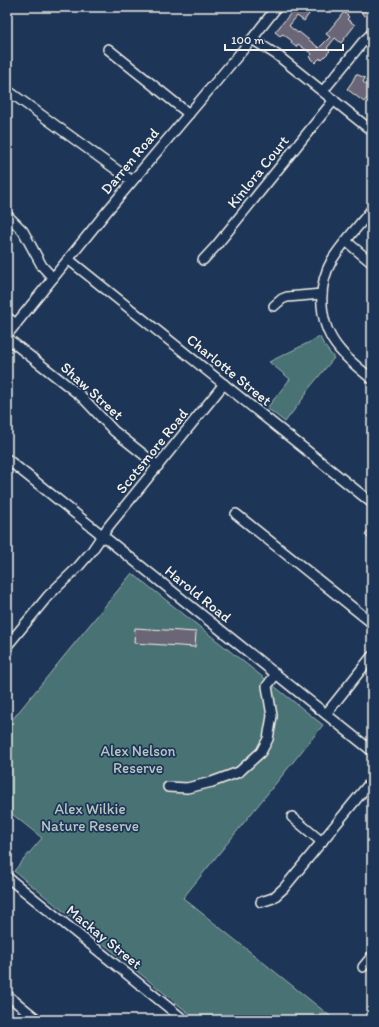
<svg xmlns="http://www.w3.org/2000/svg" width="379" height="1027" font-family="Itim,sans-serif">
<style>
.green{fill:#4a7275;stroke:#9fb2ae}
.building{fill:#6b6677;stroke:#f4f1e8}
.lines{fill:none;stroke-linecap:round;stroke-linejoin:round}
.minor-casing{stroke:#f4f1e8;stroke-width:12}
.minor{stroke:#1d3557;stroke-width:9}
.labels{text-anchor:middle;stroke-width:3.5;stroke-linejoin:round;paint-order:stroke}
.street-label{font-size:15px;fill:#f4f1e8;stroke:#1d3557}
.park-label{font-size:15px;fill:#b8c5c0;stroke:#1d3557}
</style>
<rect width="100%" height="100%" fill="#1d3557"/>
<filter id="ink" filterUnits="userSpaceOnUse"><feTurbulence type="fractalNoise" baseFrequency=".025" numOctaves="2"/><feDisplacementMap in="SourceGraphic" scale="8" xChannelSelector="R" yChannelSelector="G"/><feConvolveMatrix kernelMatrix="1 2 1 2 8 2 1 2 1" color-interpolation-filters="sRGB"/></filter>
<g filter="url(#ink)">
<g class="green">
<path d="M 320,337 L 324,345 L 334,358 L 306,392 L 307,393 L 285,422 L 267,408 L 290,379 L 269,362 Z"/>
<path d="M 132,573 L 323,725 L 183,898 L 335,1020 L 197,1020 L 14,871 L 42,838 L 7,810 L 7,726 Z"/>
</g>
<g class="building">
<path d="M 296,7 L 314,7 L 304,21 L 297,16 L 289,26 L 298,33 L 299,32 L 319,48 L 330,37 L 326,34 L 344,12 L 349,17 L 347,19 L 355,25 L 341,43 L 335,38 L 327,48 L 330,51 L 321,60 L 320,58 L 315,63 L 309,57 L 312,54 L 298,44 L 296,47 L 291,43 L 292,41 L 283,34 L 280,36 L 275,32 Z"/>
<path d="M 358,7 L 372,7 L 372,11 L 364,16 Z"/>
<path d="M 356,74 L 365,78 L 363,82 L 372,89 L 372,101 L 368,97 L 364,102 L 347,89 L 352,82 Z"/>
<path d="M 372,526 L 372,542 L 365,535 Z"/>
<path d="M 135,628 L 196,632 L 195,647 L 134,643 Z"/>
</g>
<g class="lines">
<g class="minor-casing">
<g id="minor">
<path d="M 252,39 L 277,55 L 372,131"/>
<path d="M 108,49 L 189,114"/>
<path d="M 7,90 L 132,181"/>
<path d="M 323,91 L 362,43 L 372,33"/>
<path d="M 372,209 C 359,226 343,242 332,260 C 316,288 319,326 340,350 C 349,361 361,370 372,379"/>
<path d="M 7,215 L 23,231 L 42,266 L 53,278"/>
<path d="M 346,241 L 372,263"/>
<path d="M 68,259 L 372,503"/>
<path d="M 203,260 L 216,246 L 334,100"/>
<path d="M 274,306 L 282,299 L 287,297 L 322,294"/>
<path d="M 7,317 L 16,324"/>
<path d="M 7,335 L 108,210 L 252,39 L 277,7"/>
<path d="M 7,338 L 82,397 L 114,431 L 158,466"/>
<path d="M 7,459 L 372,751"/>
<path d="M 236,514 L 372,623"/>
<path d="M 7,646 L 48,596 L 78,567 L 91,552 L 108,527 L 224,384"/>
<path d="M 326,714 L 372,656"/>
<path d="M 168,787 L 187,788 L 212,782 L 239,772 L 261,752 L 268,739 L 272,716 L 267,686 L 276,674"/>
<path d="M 292,817 L 322,842"/>
<path d="M 7,877 L 184,1020"/>
<path d="M 261,902 L 273,898 L 284,888 L 372,780"/>
<path d="M 363,967 L 372,956"/>
<path d="M 7,995 L 38,1020"/>
</g>
</g>
<use href="#minor" class="minor"/>
</g>
</g>
<g class="labels">
<g class="street-label">
<text transform="translate(130 161) rotate(-50)" y="5">Darren Road</text>
<text transform="translate(258 172) rotate(-51)" y="5">Kinlora Court</text>
<text transform="translate(229 370) rotate(39)" y="5">Charlotte Street</text>
<text transform="translate(92 391) rotate(42)" y="5">Shaw Street</text>
<text transform="translate(152 451) rotate(-51)" y="5">Scotsmore Road</text>
<text transform="translate(198 594) rotate(39)" y="5">Harold Road</text>
<text transform="translate(104 937) rotate(39)" y="5">Mackay Street</text>
</g>
<g class="park-label">
<text x="138" y="756">Alex Nelson<tspan x="138" dy="17">Reserve</tspan></text>
<text x="90" y="814">Alex Wilkie<tspan x="90" dy="17">Nature Reserve</tspan></text>
</g>
</g>
<rect width="379" height="1027" fill="none" stroke="#1d3557" stroke-width="24"/>
<rect x="12" y="12" width="355" height="1003" fill="none" stroke="#f4f1e8" stroke-width="1.5" filter="url(#ink)"/>
<path d="M225 44v6h118v-6" fill="none" stroke="#f4f1e8" stroke-width="2"/>
<text x="231" y="44" font-size="12" fill="#f4f1e8" stroke="#1d3557" stroke-width="3" paint-order="stroke">100 m</text>
</svg>
